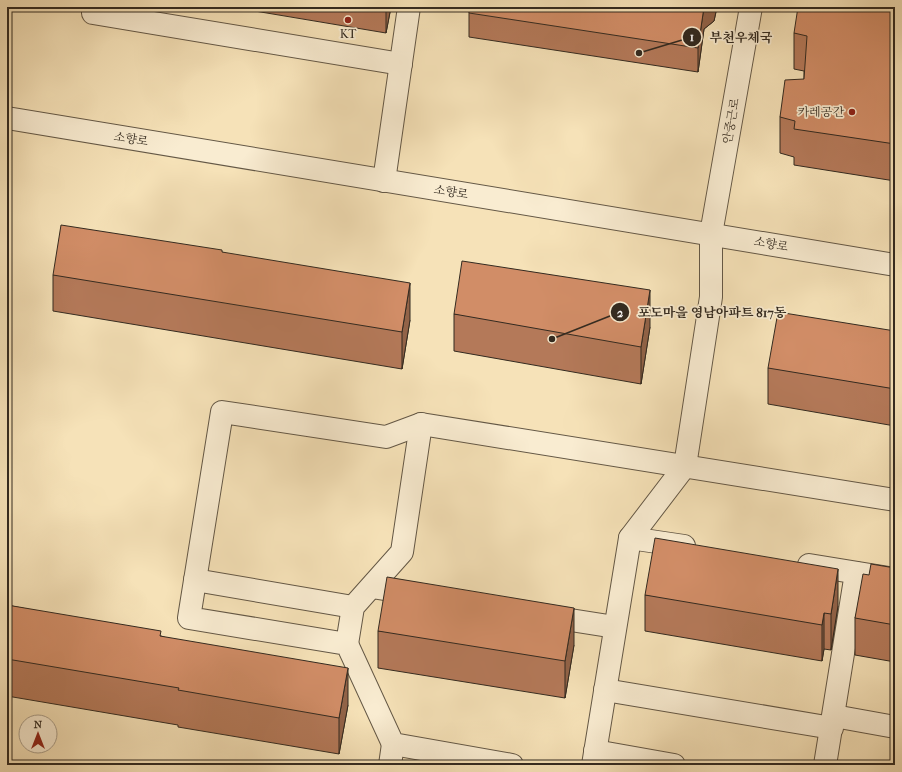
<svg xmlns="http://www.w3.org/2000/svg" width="902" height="772" font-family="'IM FELL French Canon','Noto Serif KR',serif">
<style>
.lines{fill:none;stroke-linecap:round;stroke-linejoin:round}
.minor-casing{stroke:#645846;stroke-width:24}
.minor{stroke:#f9ecd1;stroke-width:22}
.wall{fill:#b47959;stroke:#332a20}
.shaded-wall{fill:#926348;stroke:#332a20}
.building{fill:#d18d67;stroke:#332a20}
.poi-dot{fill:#8f2418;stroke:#f9ecd1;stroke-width:1.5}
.labels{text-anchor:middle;stroke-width:3.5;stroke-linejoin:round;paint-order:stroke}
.poi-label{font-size:12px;fill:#332a20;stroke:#f9ecd1}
.street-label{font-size:12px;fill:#332a20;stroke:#f9ecd1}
.leader{fill:none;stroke:#332a20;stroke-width:1.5}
.callout-dot{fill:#332a20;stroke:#f9ecd1;stroke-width:1.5}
.mark-label{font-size:12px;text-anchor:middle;font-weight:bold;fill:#fff}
.callout-label{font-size:13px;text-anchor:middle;font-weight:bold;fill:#332a20;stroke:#f9ecd1;stroke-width:3.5;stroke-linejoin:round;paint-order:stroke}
</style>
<rect width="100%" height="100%" fill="#f6e2b8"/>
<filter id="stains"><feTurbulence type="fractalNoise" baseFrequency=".005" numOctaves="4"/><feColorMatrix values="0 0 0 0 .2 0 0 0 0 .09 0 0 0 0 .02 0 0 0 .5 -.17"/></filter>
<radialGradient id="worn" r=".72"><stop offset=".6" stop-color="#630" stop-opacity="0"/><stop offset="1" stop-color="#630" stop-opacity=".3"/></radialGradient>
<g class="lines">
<g class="minor-casing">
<g id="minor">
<path d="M 94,7 L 93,13 L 401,64"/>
<path d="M 7,118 L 895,265"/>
<path d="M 384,181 L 409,7"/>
<path d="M 630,538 L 684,546"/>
<path d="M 809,565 L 895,579"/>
<path d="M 195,580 L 353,607"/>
<path d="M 372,587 L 415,594"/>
<path d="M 545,616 L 615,627"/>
<path d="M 347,644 L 353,607 L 402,552 L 421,424"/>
<path d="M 605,690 L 832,728"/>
<path d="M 834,716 L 895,727"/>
<path d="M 595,751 L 674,765"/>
<path d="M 390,765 L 393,744"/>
<path d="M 512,765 L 393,744 L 347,644 L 189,618 L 222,412 L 386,437 L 421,424 L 895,500"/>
<path d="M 593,765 L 630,538 L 685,466 L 711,297 L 711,234 L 751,7"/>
<path d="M 825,765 L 856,573"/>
</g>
</g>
<use href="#minor" class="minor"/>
</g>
<g class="wall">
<path d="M 231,7 L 391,7 L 386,33 Z"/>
<path d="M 470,7 L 717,7 L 714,21 L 704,29 L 698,72 L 469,37 L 469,13 Z"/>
<path d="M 895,7 L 895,181 L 794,165 L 794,157 L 780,153 L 780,117 L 804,79 L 804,71 L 794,69 L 794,33 Z"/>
<path d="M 222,252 L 410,320 L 402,369 L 53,311 L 53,275 Z"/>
<path d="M 454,314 L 650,327 L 641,384 L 454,351 Z"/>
<path d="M 895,331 L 895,426 L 768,404 L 768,368 Z"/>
<path d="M 895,568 L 895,662 L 855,655 L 855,618 L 869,575 Z"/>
<path d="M 645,595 L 838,606 L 831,650 L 824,649 L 822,661 L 645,631 Z"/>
<path d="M 7,605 L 161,636 L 348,705 L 339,754 L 178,727 L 178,725 L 7,696 Z"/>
<path d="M 378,631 L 574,645 L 565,698 L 378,668 Z"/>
</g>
<g class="shaded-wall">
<path d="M 386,7 L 391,7 L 386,33 Z"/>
<path d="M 704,7 L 717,7 L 714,21 L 704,29 L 698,72 L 698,48 Z"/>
<path d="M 410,283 L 410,320 L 402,369 L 402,332 Z"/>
<path d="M 650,290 L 650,327 L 641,384 L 641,347 Z"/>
<path d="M 838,569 L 838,606 L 831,650 L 831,614 Z"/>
<path d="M 574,608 L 574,645 L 565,698 L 565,661 Z"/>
<path d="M 824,613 L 824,649 L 822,661 L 822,625 Z"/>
<path d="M 348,668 L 348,705 L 339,754 L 339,718 Z"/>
</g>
<g class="building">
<path d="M 470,7 L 704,7 L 698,48 L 469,13 Z"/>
<path d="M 798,7 L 895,7 L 895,144 L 794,129 L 795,121 L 780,117 L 785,80 L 804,79 L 807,36 L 794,33 Z"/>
<path d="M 61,225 L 222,250 L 222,252 L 410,283 L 402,332 L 53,275 Z"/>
<path d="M 462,261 L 650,290 L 641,347 L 454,314 Z"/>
<path d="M 778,312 L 895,331 L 895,389 L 768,368 Z"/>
<path d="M 655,538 L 838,569 L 831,614 L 824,613 L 822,625 L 645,595 Z"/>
<path d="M 871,564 L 895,568 L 895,625 L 855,618 L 863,574 L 869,575 Z"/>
<path d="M 387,577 L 574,608 L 565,661 L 378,631 Z"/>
<path d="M 7,605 L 161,631 L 160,636 L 348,668 L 339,718 L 178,690 L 179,688 L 7,659 Z"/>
</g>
<g class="poi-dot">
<circle cx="348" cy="20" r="4"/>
<circle cx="852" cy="112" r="4"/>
</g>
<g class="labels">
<g class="poi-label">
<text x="348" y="38">KT</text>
<text x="844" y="116" text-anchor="end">카레공간</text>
</g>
<g class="street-label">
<text transform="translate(731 121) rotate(-80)" y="4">안중근로</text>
<text transform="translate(131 139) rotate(9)" y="4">소향로</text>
<text transform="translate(451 192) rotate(9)" y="4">소향로</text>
<text transform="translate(771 244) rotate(10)" y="4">소향로</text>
</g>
</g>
<path class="leader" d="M639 53L692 37M552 339L620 312"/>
<g class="callout-dot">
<circle cx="639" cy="53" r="4"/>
<circle cx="552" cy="339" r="4"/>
<circle cx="692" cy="37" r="10"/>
<circle cx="620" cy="312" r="10"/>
</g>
<g class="mark-label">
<text x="692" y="41">1</text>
<text x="620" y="317">2</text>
</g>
<g class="callout-label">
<text x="741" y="42">부천우체국</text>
<text x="712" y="317">포도마을 영남아파트 817동</text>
</g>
<rect width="902" height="772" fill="none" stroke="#f6e2b8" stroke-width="24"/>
<rect x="8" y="8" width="886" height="756" fill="none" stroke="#332a20" stroke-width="2"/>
<rect x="12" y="12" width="878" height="748" fill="none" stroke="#332a20"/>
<g transform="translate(38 734)"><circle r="19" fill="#f9ecd1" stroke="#aa9e8a"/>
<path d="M0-3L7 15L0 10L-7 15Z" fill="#8f2418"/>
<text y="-6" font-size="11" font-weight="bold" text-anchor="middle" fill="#332a20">N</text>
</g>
<rect width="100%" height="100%" filter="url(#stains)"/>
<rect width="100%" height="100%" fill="url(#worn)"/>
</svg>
